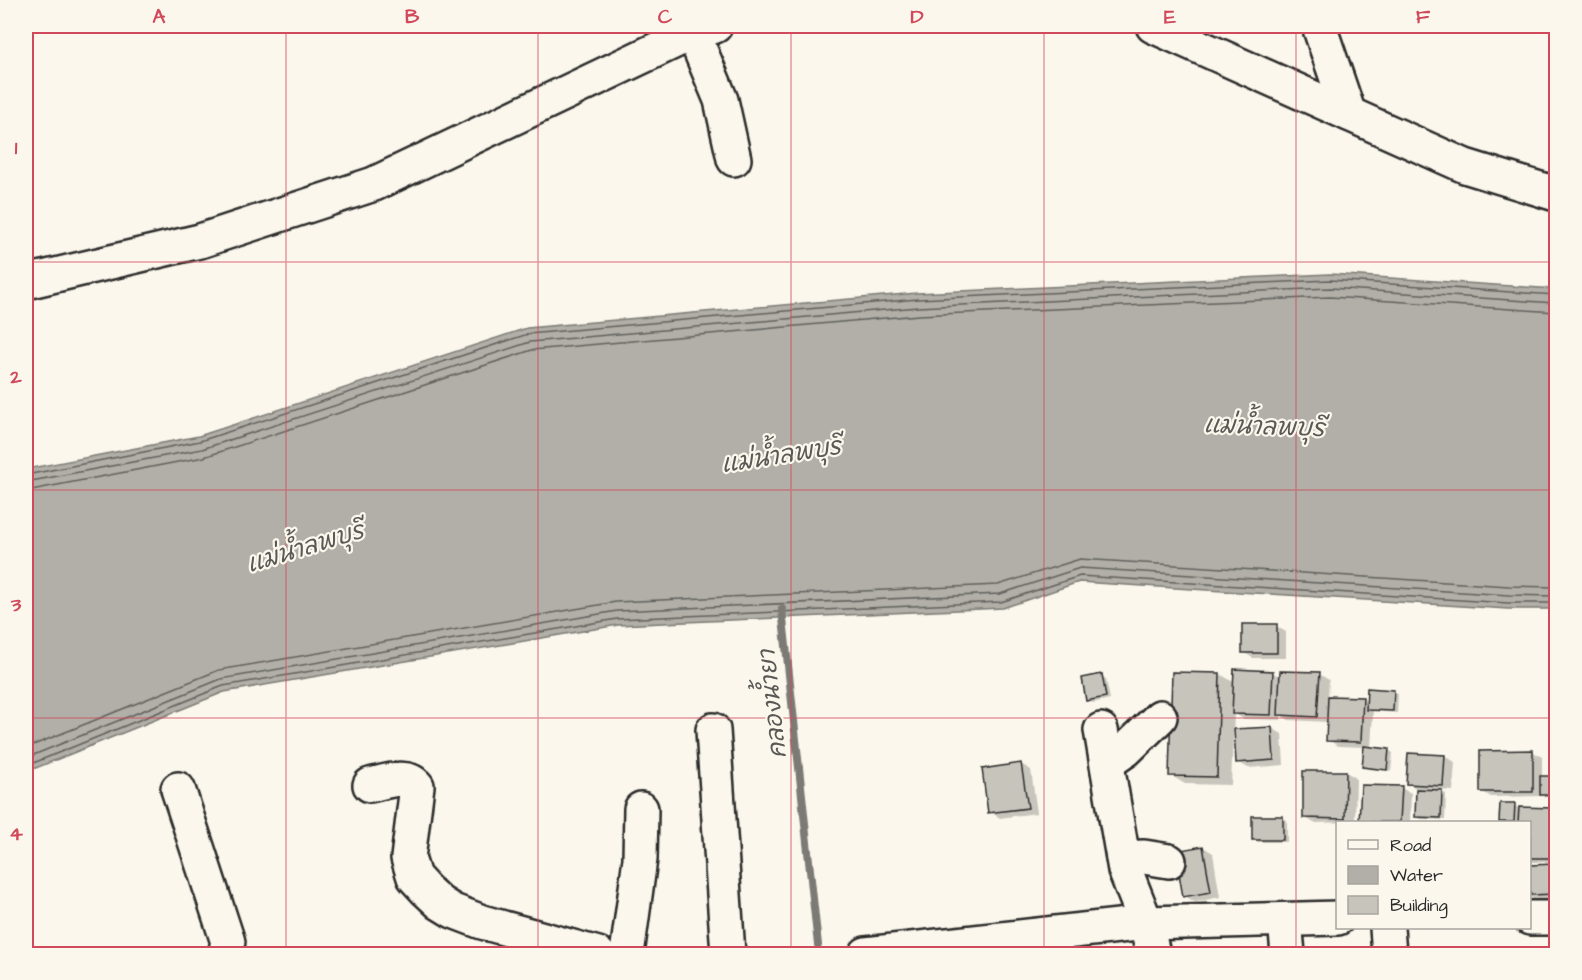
<svg xmlns="http://www.w3.org/2000/svg" width="1582" height="980" font-family="'Architects Daughter','Playpen Sans Thai',sans-serif">
<style>
.water{fill:#b1afa7;stroke:#7b7a75;stroke-width:1.5}
.shadow{fill:#0003}
.lines{fill:none;stroke-linecap:round;stroke-linejoin:round}
.shore{stroke:#61605d;stroke-width:1.5}
.stream{stroke:#7b7a75;stroke-width:8}
.building{fill:#c7c4bc;stroke:#2b2b2b;stroke-width:1.5}
.minor-casing{stroke:#2b2b2b;stroke-width:38}
.minor{stroke:#fbf7ec;stroke-width:33}
.grid{fill:none;stroke:#d1495b;stroke-width:1.5;stroke-opacity:0.55}
.labels{text-anchor:middle;stroke-width:4.5;stroke-linejoin:round;paint-order:stroke}
.water-label{font-size:24px;font-style:italic;fill:#5a5956;stroke:#fbf7ec}
.neatline{fill:none;stroke:#d1495b;stroke-width:2}
.grid-label{font-size:20px;text-anchor:middle;font-weight:bold;fill:#d1495b}
</style>
<rect width="100%" height="100%" fill="#fbf7ec"/>
<filter id="ink" filterUnits="userSpaceOnUse"><feTurbulence type="fractalNoise" baseFrequency=".0167" numOctaves="2"/><feDisplacementMap in="SourceGraphic" scale="12" xChannelSelector="R" yChannelSelector="G"/><feConvolveMatrix kernelMatrix="1 2 1 2 8 2 1 2 1" color-interpolation-filters="sRGB"/></filter>
<g filter="url(#ink)">
<path class="water" d="M 1330,274 L 1556,289 L 1556,609 L 1508,609 L 1079,582 L 1003,608 L 618,625 L 224,692 L 26,772 L 26,469 L 199,436 L 527,328 L 917,293 Z"/>
<g class="shadow">
<path d="M 1276,626 L 1286,632 L 1286,658 L 1253,658 L 1243,652 Z"/>
<path d="M 1273,673 L 1281,677 L 1319,674 L 1329,680 L 1328,697 L 1363,699 L 1368,702 L 1394,691 L 1398,694 L 1397,713 L 1373,711 L 1371,748 L 1388,750 L 1393,753 L 1391,771 L 1368,769 L 1364,767 L 1365,747 L 1338,746 L 1328,740 L 1328,722 L 1289,720 L 1281,715 L 1281,720 L 1243,719 L 1234,713 L 1231,785 L 1185,784 L 1170,775 L 1220,674 L 1235,683 Z"/>
<path d="M 1101,676 L 1106,679 L 1110,699 L 1092,703 L 1088,700 Z"/>
<path d="M 1272,728 L 1282,734 L 1284,765 L 1248,768 L 1238,762 Z"/>
<path d="M 1532,751 L 1542,757 L 1542,777 L 1556,777 L 1556,797 L 1546,797 L 1543,795 L 1543,796 L 1491,797 L 1481,791 Z"/>
<path d="M 1409,755 L 1445,756 L 1455,762 L 1453,791 L 1438,790 L 1446,794 L 1445,820 L 1421,819 L 1416,817 L 1417,789 L 1408,783 Z"/>
<path d="M 1021,764 L 1031,770 L 1037,813 L 1000,818 L 990,812 Z"/>
<path d="M 1346,772 L 1356,778 L 1355,822 L 1314,823 L 1304,817 Z"/>
<path d="M 1363,786 L 1401,788 L 1411,793 L 1410,822 L 1361,822 Z"/>
<path d="M 1501,804 L 1514,805 L 1519,809 L 1553,809 L 1556,811 L 1556,862 L 1530,862 L 1530,822 L 1501,822 Z"/>
<path d="M 1283,818 L 1287,820 L 1287,842 L 1258,842 L 1253,839 Z"/>
<path d="M 1203,847 L 1213,853 L 1220,897 L 1195,902 L 1185,896 Z"/>
<path d="M 1530,866 L 1556,866 L 1556,899 L 1534,900 L 1530,897 Z"/>
</g>
<g class="lines">
<g class="shore">
<path d="M 26,475 L 200,441 L 528,334 L 918,299 L 1330,280 L 1556,295"/>
<path d="M 26,482 L 202,449 L 530,342 L 918,307 L 1330,288 L 1556,303"/>
<path d="M 26,491 L 204,457 L 532,350 L 919,315 L 1330,297 L 1556,312"/>
<path d="M 26,748 L 219,670 L 616,602 L 998,585 L 1080,559 L 1509,586 L 1556,587"/>
<path d="M 26,758 L 221,679 L 617,611 L 1000,594 L 1080,568 L 1509,595 L 1556,596"/>
<path d="M 26,766 L 223,686 L 617,619 L 1001,602 L 1080,576 L 1508,603 L 1556,603"/>
</g>
<path class="stream" d="M 782,609 L 818,945"/>
</g>
<g class="building">
<rect x="1242" y="624" width="35" height="29"/>
<path d="M 1234,669 L 1273,671 L 1271,715 L 1232,714 Z"/>
<path d="M 1280,671 L 1320,672 L 1317,717 L 1278,715 Z"/>
<path d="M 1172,672 L 1220,673 L 1217,777 L 1169,776 Z"/>
<path d="M 1102,674 L 1106,697 L 1086,701 L 1082,678 Z"/>
<path d="M 1367,688 L 1394,690 L 1393,711 L 1366,710 Z"/>
<path d="M 1328,696 L 1363,697 L 1361,742 L 1326,741 Z"/>
<path d="M 1272,727 L 1274,760 L 1236,763 L 1234,729 Z"/>
<path d="M 1364,746 L 1389,749 L 1387,770 L 1362,767 Z"/>
<path d="M 1533,750 L 1533,792 L 1480,792 L 1480,751 Z"/>
<path d="M 1408,753 L 1445,755 L 1443,786 L 1406,784 Z"/>
<path d="M 1021,763 L 1028,808 L 988,813 L 982,769 Z"/>
<path d="M 1303,771 L 1346,771 L 1345,819 L 1303,818 Z"/>
<rect x="1540" y="776" width="16" height="19"/>
<path d="M 1361,785 L 1402,786 L 1400,822 L 1359,822 Z"/>
<path d="M 1416,789 L 1442,790 L 1441,818 L 1415,817 Z"/>
<path d="M 1500,803 L 1515,803 L 1514,822 L 1499,822 Z"/>
<path d="M 1519,807 L 1553,808 L 1552,858 L 1530,858 L 1530,822 L 1518,822 Z"/>
<rect x="1252" y="816" width="31" height="24"/>
<path d="M 1203,846 L 1211,892 L 1183,897 L 1175,851 Z"/>
<path d="M 1556,864 L 1556,894 L 1530,895 L 1530,865 Z"/>
</g>
<g class="lines">
<g class="minor-casing">
<g id="minor">
<path d="M 1153,26 L 1465,166 L 1556,194"/>
<path d="M 1319,26 L 1349,114"/>
<path d="M 693,33 L 721,100 L 734,159"/>
<path d="M 26,282 L 200,241 L 374,184 L 677,40 L 715,26"/>
<path d="M 713,730 L 728,954"/>
<path d="M 1101,730 L 1125,870 L 1146,923 L 1153,954"/>
<path d="M 1107,763 L 1126,750 L 1160,717"/>
<path d="M 370,785 C 384,782 407,773 417,786 L 408,858 L 414,877 L 426,890 L 440,903 L 453,911 L 482,922 L 598,954"/>
<path d="M 178,789 L 228,942 L 225,954"/>
<path d="M 1123,858 L 1144,857 L 1169,861"/>
<path d="M 1530,918 L 1556,918"/>
<path d="M 1285,920 L 1288,954"/>
<path d="M 1387,928 L 1389,954"/>
<path d="M 627,954 L 640,859 L 641,809"/>
<path d="M 866,954 L 1146,923 L 1338,918"/>
</g>
</g>
<use href="#minor" class="minor"/>
</g>
</g>
<path class="grid" d="M 286,26 L 286,954M 538,26 L 538,954M 791,26 L 791,954M 1044,26 L 1044,954M 1296,26 L 1296,954M 26,262 L 1556,262M 26,490 L 1556,490M 26,718 L 1556,718"/>
<g class="labels">
<g class="water-label">
<text transform="translate(1264 426) rotate(2)" y="8">แม่น้ำลพบุรี</text>
<text transform="translate(781 455) rotate(-9)" y="8">แม่น้ำลพบุรี</text>
<text transform="translate(305 547) rotate(-17)" y="8">แม่น้ำลพบุรี</text>
<text transform="translate(772 704) rotate(-96)" y="8">คลองน้ำยา</text>
</g>
</g>
<rect width="1582" height="980" fill="none" stroke="#fbf7ec" stroke-width="66"/>
<rect x="1336" y="821" width="195" height="108" fill="#fbf7ec" stroke="#a8a59f" stroke-width="1.5"/>
<rect x="1348" y="840" width="30" height="9" fill="#fbf7ec" stroke="#a8a59f" stroke-width="1.5"/>
<text x="1390" y="851" font-size="18" fill="#2b2b2b">Road</text>
<rect x="1348" y="866" width="30" height="18" fill="#b1afa7" stroke="#a8a59f" stroke-width="1.5"/>
<text x="1390" y="881" font-size="18" fill="#2b2b2b">Water</text>
<rect x="1348" y="896" width="30" height="18" fill="#c7c4bc" stroke="#a8a59f" stroke-width="1.5"/>
<text x="1390" y="911" font-size="18" fill="#2b2b2b">Building</text>
<rect x="33" y="33" width="1516" height="914" class="neatline"/>
<g class="grid-label">
<text x="159" y="23">A</text>
<text x="412" y="23">B</text>
<text x="665" y="23">C</text>
<text x="917" y="23">D</text>
<text x="1170" y="23">E</text>
<text x="1423" y="23">F</text>
<text x="16" y="154">1</text>
<text x="16" y="383">2</text>
<text x="16" y="611">3</text>
<text x="16" y="840">4</text>
</g>
</svg>
